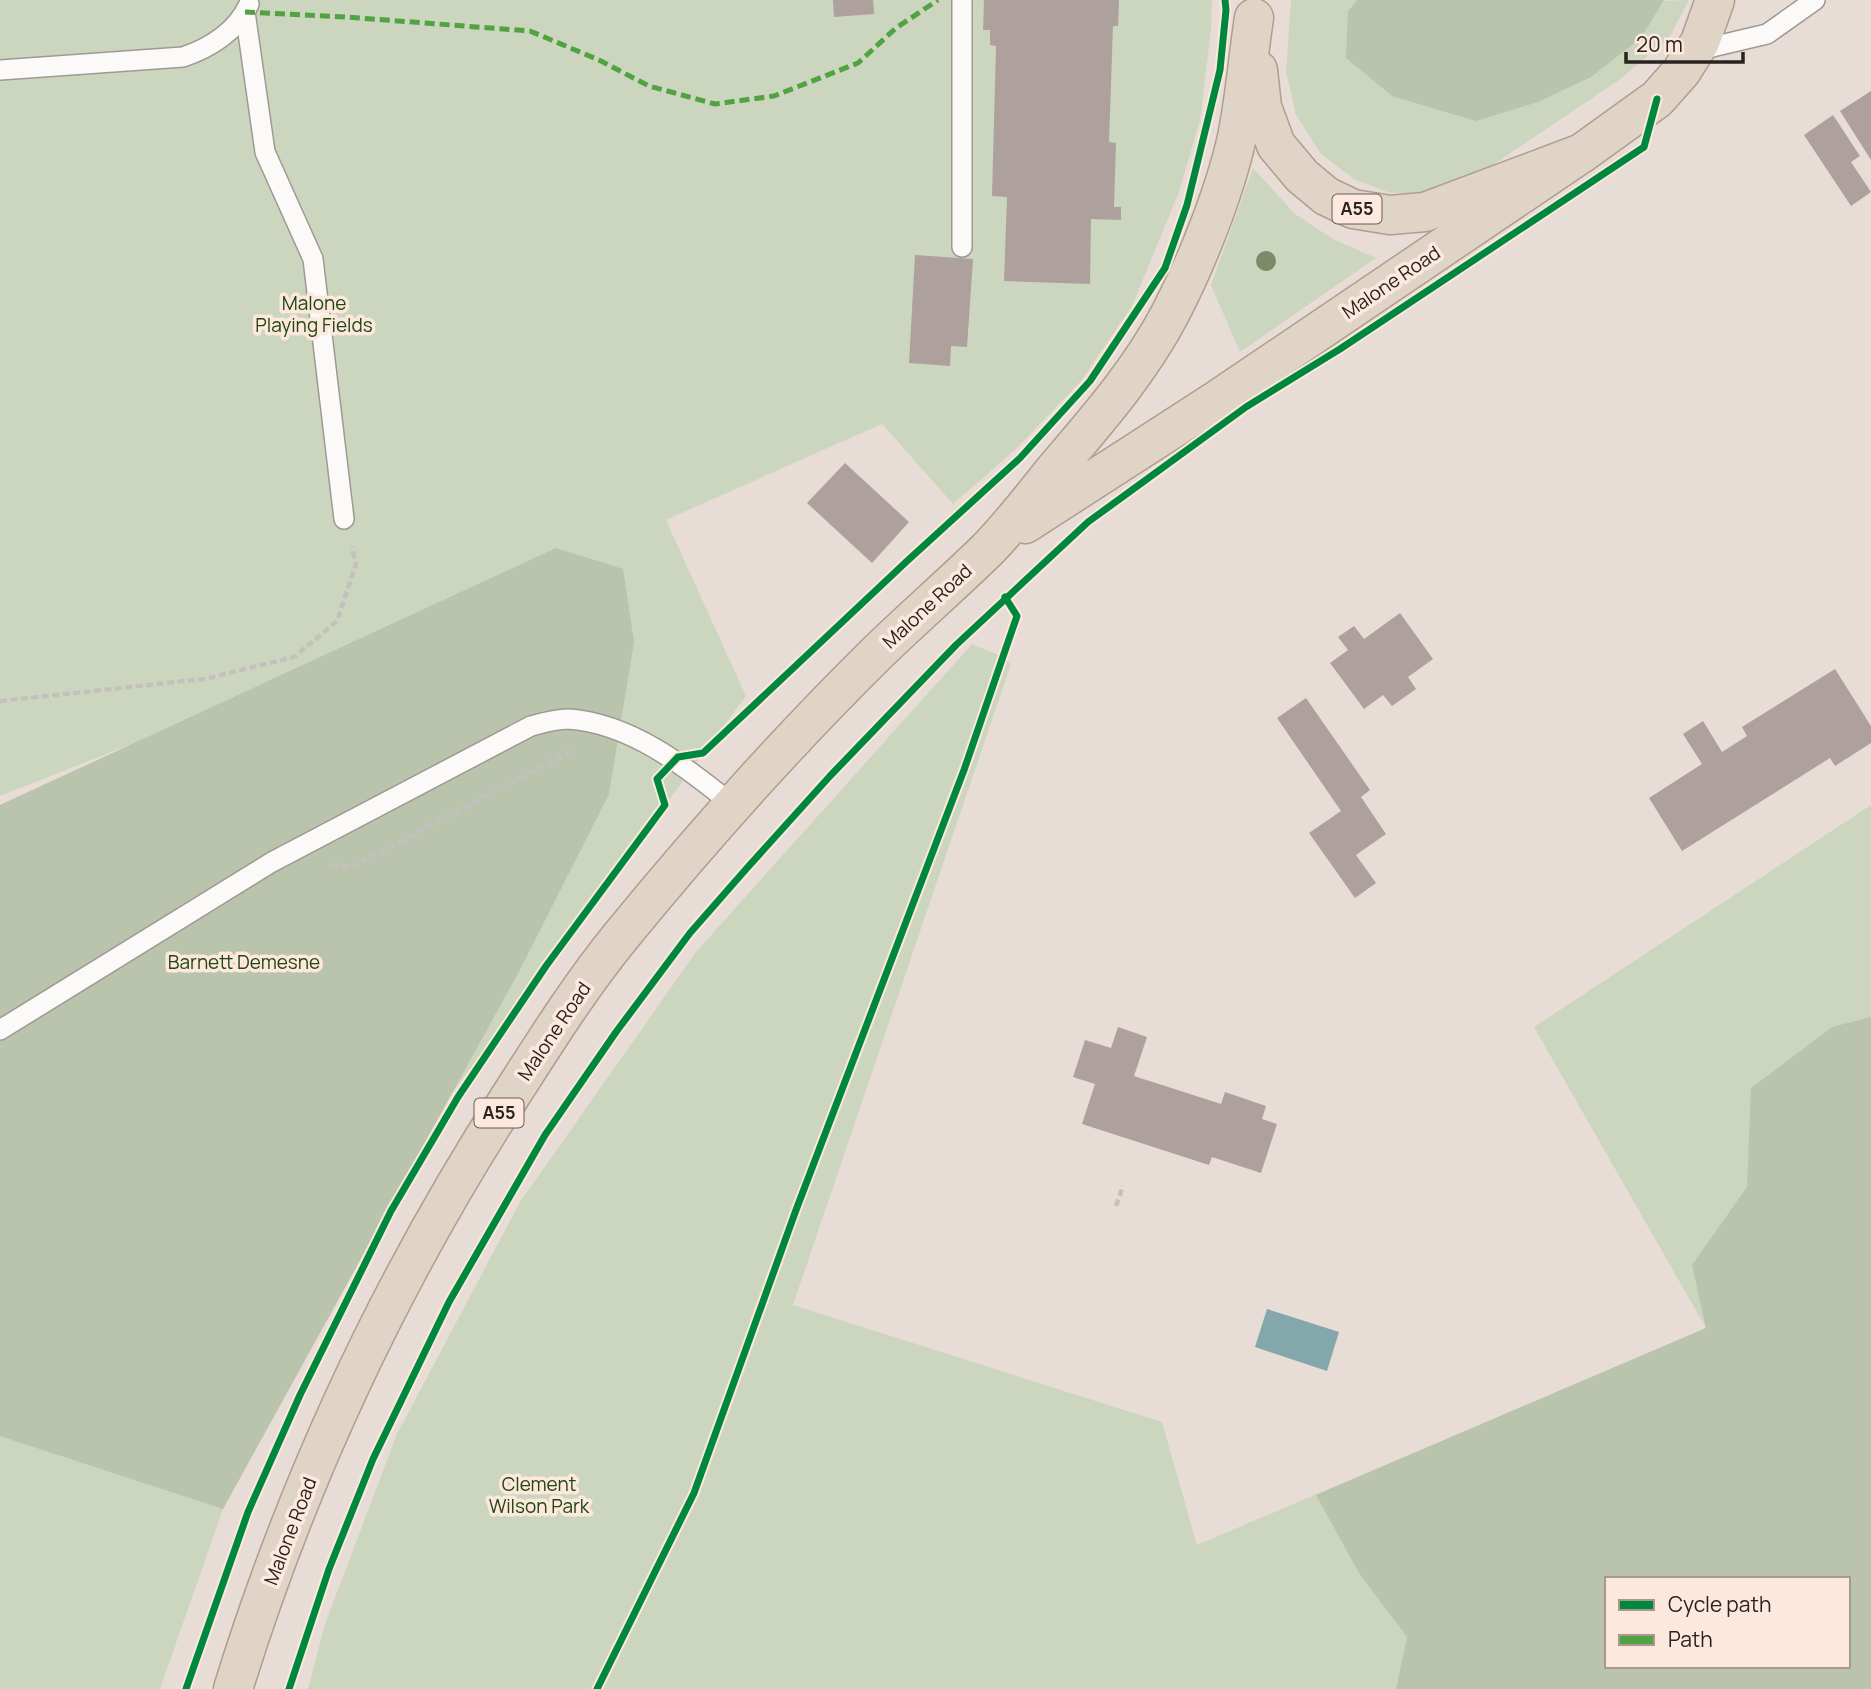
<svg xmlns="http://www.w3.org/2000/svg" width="1871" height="1689" font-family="Manrope,sans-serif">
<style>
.green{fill:#ccd6be;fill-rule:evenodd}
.forest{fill:#bac3ac;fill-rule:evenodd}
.water{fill:#83a7ab}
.building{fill:#aea09d}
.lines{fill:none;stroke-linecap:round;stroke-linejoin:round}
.lane-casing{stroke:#a09993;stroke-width:22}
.highway-casing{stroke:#ae9e8d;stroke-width:41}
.path{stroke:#c4c0bd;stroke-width:4.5;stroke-dasharray:7 3.5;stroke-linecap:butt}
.lane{stroke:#fcfaf9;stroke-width:19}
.highway{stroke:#e0d4c7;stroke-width:38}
.quiet{stroke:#51a241;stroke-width:5;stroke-dasharray:10 5;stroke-linecap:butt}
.cycleway-casing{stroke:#fce8dc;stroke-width:11}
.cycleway{stroke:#00873e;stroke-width:7}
.tree{fill:#7c8a6a}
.labels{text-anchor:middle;stroke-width:7;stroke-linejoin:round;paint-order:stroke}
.shield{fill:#fce8dc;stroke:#685d57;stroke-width:2}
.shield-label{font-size:18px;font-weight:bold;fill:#29221e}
.street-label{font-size:19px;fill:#29221e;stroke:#fce8dc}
.park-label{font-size:19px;fill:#234611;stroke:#fce8dc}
</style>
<rect width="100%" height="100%" fill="#e8ddd6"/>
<g class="green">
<path d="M 0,0 L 1212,0 L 1211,30 L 1200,120 L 1179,192 L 1132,306 L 1081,381 L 1015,450 L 953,504 L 882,424 L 666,520 L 746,696 L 452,1093 L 223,1509 L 160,1689 L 0,1689 L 0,805 L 137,742 L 0,796 Z"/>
<path d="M 1291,0 L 1357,0 L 1348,11 L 1689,0 L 1669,38 L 1619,80 L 1469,181 L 1434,193 L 1390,193 L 1354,179 L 1321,154 L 1296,115 L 1286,71 Z"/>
<path d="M 1253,168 L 1295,214 L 1333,239 L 1376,258 L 1240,352 L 1211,285 Z"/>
<path d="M 972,644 L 1003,657 L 1011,664 L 793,1305 L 1162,1422 L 1197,1545 L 1706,1328 L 1534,1027 L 1871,805 L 1871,1689 L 1407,1689 L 1419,1635 L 1320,1501 L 1360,1575 L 1407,1637 L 1396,1689 L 308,1689 L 325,1624 L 397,1434 L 520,1202 L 696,952 ZM 1607,1579 L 1848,1579 L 1848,1666 L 1607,1666 Z"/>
</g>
<g class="forest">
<path d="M 1357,0 L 1664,0 L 1641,38 L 1591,77 L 1538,102 L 1476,121 L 1392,96 L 1346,58 L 1348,11 Z"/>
<path d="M 556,548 L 623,569 L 634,642 L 609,794 L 521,968 L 223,1509 L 0,1436 L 0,805 Z"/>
<path d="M 1871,1017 L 1871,1689 L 1396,1689 L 1407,1637 L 1360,1575 L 1316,1495 L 1706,1328 L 1692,1265 L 1747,1187 L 1751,1088 L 1832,1027 ZM 1607,1579 L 1848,1579 L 1848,1666 L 1607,1666 Z"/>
</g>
<path class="water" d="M 1267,1309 L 1339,1332 L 1327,1371 L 1255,1347 Z"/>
<g class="building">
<path d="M 833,0 L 873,0 L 874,14 L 834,17 Z"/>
<path d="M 984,0 L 1119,0 L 1118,26 L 1113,26 L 1109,142 L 1116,143 L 1114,207 L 1121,207 L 1121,220 L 1091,219 L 1090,284 L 1004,281 L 1007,197 L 992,196 L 996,46 L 990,45 L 990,30 L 983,30 Z"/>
<path d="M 1871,91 L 1871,160 L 1840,111 Z"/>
<path d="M 1833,115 L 1860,156 L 1851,162 L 1871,192 L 1851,206 L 1804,135 Z"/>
<path d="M 915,255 L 973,259 L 967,347 L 951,346 L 950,366 L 909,363 Z"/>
<path d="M 845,463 L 909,522 L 872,563 L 807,503 Z"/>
<path d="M 1400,613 L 1433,659 L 1408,677 L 1416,689 L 1392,706 L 1383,695 L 1364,709 L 1330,663 L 1348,650 L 1338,637 L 1354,626 L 1364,639 Z"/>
<path d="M 1835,669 L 1871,726 L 1871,743 L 1835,766 L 1830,758 L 1682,851 L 1649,798 L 1702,764 L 1683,734 L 1703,721 L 1722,752 L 1747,736 L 1742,727 Z"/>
<path d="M 1306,698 L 1370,790 L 1361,797 L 1386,834 L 1356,855 L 1376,883 L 1355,898 L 1309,833 L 1341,811 L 1277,718 Z"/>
<path d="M 1118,1027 L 1147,1037 L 1134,1076 L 1221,1104 L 1225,1092 L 1266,1106 L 1262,1119 L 1277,1124 L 1261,1173 L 1212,1157 L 1209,1165 L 1082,1124 L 1095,1084 L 1073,1077 L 1085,1040 L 1111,1048 Z"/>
</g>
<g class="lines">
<g class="lane-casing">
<g id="lane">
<path d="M 245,12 L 265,152 L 313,259 L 344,519"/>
<path d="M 1712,47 L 1767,34 L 1815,0"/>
<path d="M 0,70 L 183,57 C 210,48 237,31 249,4"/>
<path d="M 962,247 L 962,0"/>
<path d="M 0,1030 L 272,862 L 531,726 C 542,723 556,719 568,719 C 631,723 686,767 733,805"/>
</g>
</g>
<g class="highway-casing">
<g id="highway">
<path d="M 1258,70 L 1262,107 L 1276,145 L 1302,176 L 1326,196 L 1353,209 L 1390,215 L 1425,212 L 1582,153 L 1657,99 L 1681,72 L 1700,42 L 1715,0"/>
<path d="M 1025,524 L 1217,400 L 1582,153"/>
<path d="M 233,1689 C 298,1479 393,1277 513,1092 C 547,1039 581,985 621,936 C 701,838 786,743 876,654 C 912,619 950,586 986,551 C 1011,526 1034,495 1057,467 C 1098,419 1140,371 1170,314 C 1196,264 1225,192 1237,137 C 1245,98 1248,57 1254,18"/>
</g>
</g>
<g class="path">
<path d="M 0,701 L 204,679 L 294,657 L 337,621 L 356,564 L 352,547"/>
<path d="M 331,865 L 352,867 L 573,750"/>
<path d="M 1116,1206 L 1123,1186"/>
</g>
<use href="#lane" class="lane"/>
<use href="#highway" class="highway"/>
<path class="quiet" d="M 245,12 L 346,17 L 530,31 L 599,60 L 649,86 L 715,104 L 774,96 L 858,63 L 896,28 L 938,0"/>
<g class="cycleway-casing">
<g id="cycleway">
<path d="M 186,1689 L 248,1512 L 300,1395 L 391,1211 L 458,1097 L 546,966 L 665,805 L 657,779 L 678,757 L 703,753 L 906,562 L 1020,458 L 1090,381 L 1165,268 L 1187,205 L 1220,70 L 1226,10 L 1225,0"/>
<path d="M 289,1689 L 329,1569 L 373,1459 L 449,1302 L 545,1135 L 616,1032 L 690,933 L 747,868 L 830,776 L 956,645 L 1088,522 L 1246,407 L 1340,349 L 1644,147 L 1657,99"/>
<path d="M 597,1689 L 694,1493 L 796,1210 L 964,770 L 1017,616 L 1005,597"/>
</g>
</g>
<use href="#cycleway" class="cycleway"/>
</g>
<circle class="tree" cx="1266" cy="261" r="10"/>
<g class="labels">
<g class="shield">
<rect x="1332.5" y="194.5" width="49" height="29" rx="5"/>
<rect x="474.5" y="1098.5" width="49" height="29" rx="5"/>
</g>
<g class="shield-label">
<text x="1357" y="215">A55</text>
<text x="499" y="1119">A55</text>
</g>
<g class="street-label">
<text transform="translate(1391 282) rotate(-34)" y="7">Malone Road</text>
<text transform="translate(927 606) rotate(-43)" y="7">Malone Road</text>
<text transform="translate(554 1031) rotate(-56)" y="7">Malone Road</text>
<text transform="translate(290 1531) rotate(-69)" y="7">Malone Road</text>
</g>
<g class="park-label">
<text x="314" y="310">Malone<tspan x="314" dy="22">Playing Fields</tspan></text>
<text x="244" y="969">Barnett Demesne</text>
<text x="539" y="1491">Clement<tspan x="539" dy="22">Wilson Park</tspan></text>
</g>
</g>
<rect x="1605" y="1577" width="245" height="91" fill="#fce8dc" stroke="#a89990" stroke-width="2"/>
<rect x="1619" y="1600" width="35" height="10" fill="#00873e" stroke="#a89990" stroke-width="2"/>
<text x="1668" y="1612" font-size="21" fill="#29221e">Cycle path</text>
<rect x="1619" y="1635" width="35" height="10" fill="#51a241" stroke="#a89990" stroke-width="2"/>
<text x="1668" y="1647" font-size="21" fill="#29221e">Path</text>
<path d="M1626 52v10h117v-10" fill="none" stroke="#29221e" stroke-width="3.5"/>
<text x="1636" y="52" font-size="21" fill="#29221e" stroke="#fce8dc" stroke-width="5" paint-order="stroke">20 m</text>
</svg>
